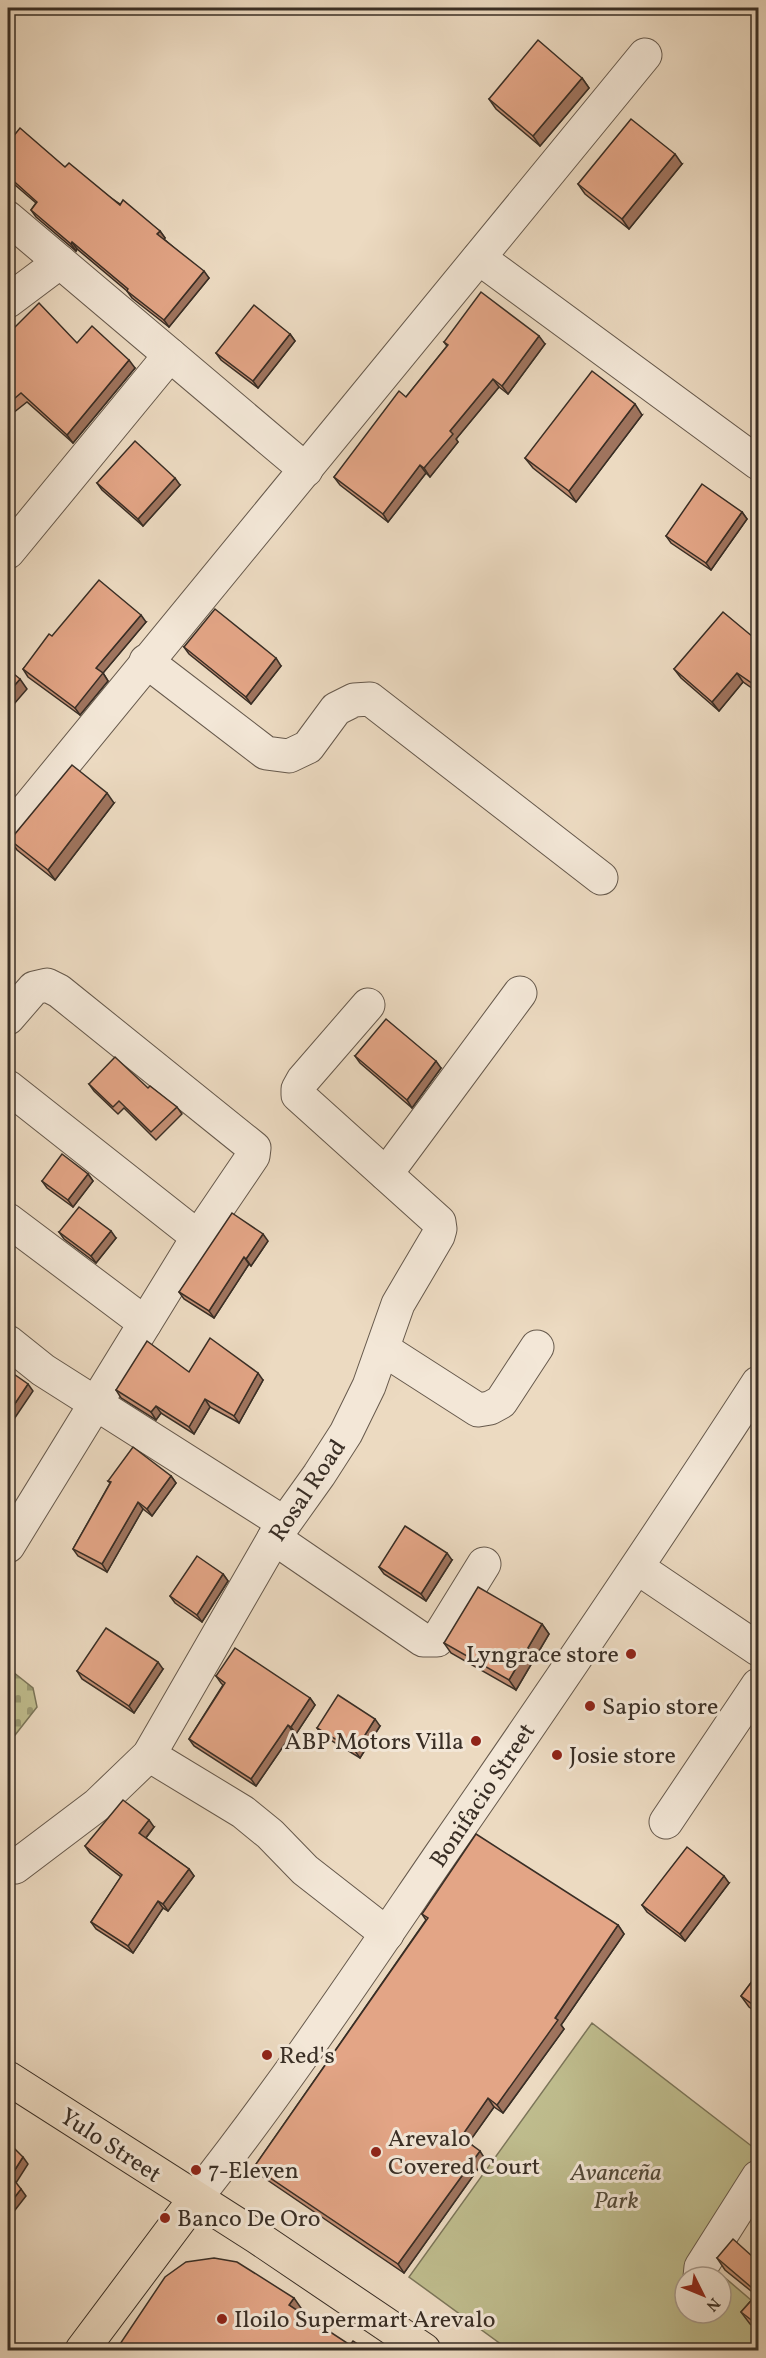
<svg xmlns="http://www.w3.org/2000/svg" width="766" height="2358" font-family="Vollkorn,serif">
<style>
.cemetery{fill:url(#cemetery-stones);stroke:#7c765a;stroke-width:1.5}
.park{fill:#bfbd8e;stroke:#7c765a;stroke-width:1.5;fill-rule:evenodd}
.lines{fill:none;stroke-linecap:round;stroke-linejoin:round}
.minor-casing{stroke:#66594c;stroke-width:35}
.major-casing{stroke:#392e25;stroke-width:35}
.minor{stroke:#f3e7d7;stroke-width:33}
.major{stroke:#ecdac1;stroke-width:33}
.wall{fill:#c38e73;stroke:#392e25;stroke-width:1.5}
.shaded-wall{fill:#9f745e;stroke:#392e25;stroke-width:1.5}
.building{fill:#e3a586;stroke:#392e25;stroke-width:1.5}
.poi-dot{fill:#8f2418;stroke:#f3e7d7;stroke-width:2}
.labels{text-anchor:middle;stroke-width:6;stroke-linejoin:round;paint-order:stroke}
.street-label{font-size:24px;fill:#392e25;stroke:#f3e7d7}
.poi-label{font-size:24px;fill:#392e25;stroke:#f3e7d7;text-anchor:start}
.park-label{font-size:24px;font-style:italic;fill:#544b3a;stroke:#f3e7d7}
</style>
<defs>
<pattern id="cemetery-stones" width="16" height="16" patternUnits="userSpaceOnUse" patternTransform="scale(1.5)"><rect width="16" height="16" fill="#bfbd8e"/><path d="M2 7V4a2 2 0 0 1 4 0v3zM10 15v-3a2 2 0 0 1 4 0v3z" fill="#9c9a74"/></pattern>
</defs>
<rect width="100%" height="100%" fill="#ecdac1"/>
<filter id="stains"><feTurbulence type="fractalNoise" baseFrequency=".00333" numOctaves="4"/><feColorMatrix values="0 0 0 0 .2 0 0 0 0 .09 0 0 0 0 .02 0 0 0 .5 -.17"/></filter>
<radialGradient id="worn" r=".72"><stop offset=".6" stop-color="#630" stop-opacity="0"/><stop offset="1" stop-color="#630" stop-opacity=".3"/></radialGradient>
<path class="cemetery" d="M 8,1668 L 33,1688 L 37,1707 L 8,1744 Z"/>
<path class="park" d="M 592,2023 L 758,2151 L 758,2186 L 703,2259 L 758,2306 L 758,2350 L 509,2350 L 409,2277 ZM 685,2277 L 721,2277 L 721,2313 L 685,2313 Z"/>
<g class="lines">
<g class="minor-casing">
<g id="minor">
<path d="M 8,218 L 306,470"/>
<path d="M 479,258 L 758,463"/>
<path d="M 8,301 L 60,262"/>
<path d="M 8,552 L 170,355"/>
<path d="M 146,661 L 266,753 L 289,756 L 308,747 L 336,709 L 354,700 L 370,699 L 601,878"/>
<path d="M 8,832 L 645,55"/>
<path d="M 8,1018 L 34,988 L 47,985 L 59,991 L 254,1148 L 253,1156 L 198,1237 L 8,1546"/>
<path d="M 8,1087 L 198,1237"/>
<path d="M 386,1174 L 520,993"/>
<path d="M 8,1220 L 145,1323"/>
<path d="M 8,1342 L 43,1370 L 284,1523"/>
<path d="M 383,1349 L 478,1410 L 490,1408 L 501,1402 L 537,1347"/>
<path d="M 274,1538 L 423,1640 L 437,1640 L 484,1564"/>
<path d="M 638,1568 L 758,1649"/>
<path d="M 149,1755 L 243,1812 L 270,1834 L 305,1870 L 387,1934"/>
<path d="M 666,1822 L 758,1685"/>
<path d="M 15,1867 L 97,1805 L 149,1755 L 274,1538 L 319,1475 L 346,1433 L 369,1386 L 398,1304 L 438,1236 L 440,1229 L 439,1222 L 298,1095 L 298,1089 L 303,1080 L 368,1005"/>
<path d="M 195,2199 C 283,2088 361,1971 441,1854 C 549,1698 655,1542 758,1383"/>
<path d="M 700,2277 L 701,2267 L 758,2177"/>
</g>
</g>
<g class="major-casing">
<g id="major">
<path d="M 8,2078 L 257,2237 L 424,2350"/>
<path d="M 82,2350 L 195,2199"/>
</g>
</g>
<use href="#minor" class="minor"/>
<use href="#major" class="major"/>
</g>
<g class="wall">
<path d="M 582,78 L 589,88 L 540,146 L 496,109 L 489,99 Z"/>
<path d="M 8,143 L 65,167 L 160,231 L 165,238 L 164,239 L 209,278 L 169,327 L 132,298 L 127,291 L 77,249 L 76,251 L 36,217 L 31,210 L 36,203 L 8,179 Z"/>
<path d="M 682,164 L 629,229 L 585,194 L 578,184 Z"/>
<path d="M 8,334 L 77,343 L 135,368 L 73,443 L 27,402 L 8,417 Z"/>
<path d="M 290,334 L 295,341 L 258,388 L 221,360 L 216,353 Z"/>
<path d="M 444,342 L 545,344 L 508,394 L 499,387 L 456,439 L 458,442 L 430,477 L 426,473 L 388,522 L 340,485 L 334,477 L 406,397 L 447,346 Z"/>
<path d="M 642,415 L 576,502 L 533,468 L 525,458 Z"/>
<path d="M 97,483 L 180,485 L 143,526 L 102,490 Z"/>
<path d="M 742,512 L 747,519 L 711,570 L 671,543 L 666,536 Z"/>
<path d="M 146,622 L 103,673 L 108,681 L 80,715 L 28,677 L 23,669 L 52,636 Z"/>
<path d="M 759,642 L 759,693 L 743,682 L 719,711 L 681,678 L 674,669 Z"/>
<path d="M 184,647 L 281,666 L 251,704 L 189,654 Z"/>
<path d="M 114,803 L 55,880 L 17,850 L 10,840 Z"/>
<path d="M 355,1056 L 441,1068 L 412,1108 L 360,1063 Z"/>
<path d="M 89,1084 L 148,1088 L 177,1107 L 182,1114 L 156,1140 L 124,1108 L 118,1114 L 94,1091 Z"/>
<path d="M 88,1174 L 93,1181 L 73,1207 L 47,1188 L 42,1181 Z"/>
<path d="M 59,1232 L 116,1238 L 96,1263 L 64,1239 Z"/>
<path d="M 268,1241 L 251,1266 L 249,1264 L 214,1318 L 184,1299 L 179,1292 Z"/>
<path d="M 189,1372 L 263,1380 L 239,1423 L 210,1407 L 194,1434 L 161,1413 L 156,1420 L 121,1398 L 116,1390 Z"/>
<path d="M 171,1476 L 176,1483 L 152,1516 L 143,1509 L 107,1572 L 78,1556 L 73,1549 L 110,1483 L 108,1481 Z"/>
<path d="M 452,1560 L 426,1601 L 384,1574 L 379,1567 Z"/>
<path d="M 223,1574 L 228,1581 L 202,1622 L 175,1603 L 170,1596 Z"/>
<path d="M 542,1624 L 549,1634 L 516,1690 L 451,1653 L 444,1643 Z"/>
<path d="M 163,1669 L 134,1713 L 82,1679 L 77,1671 Z"/>
<path d="M 216,1676 L 310,1698 L 315,1705 L 296,1734 L 293,1732 L 256,1786 L 194,1746 L 189,1739 L 223,1685 L 221,1683 Z"/>
<path d="M 380,1726 L 360,1758 L 322,1735 L 317,1728 Z"/>
<path d="M 154,1827 L 146,1838 L 189,1869 L 194,1876 L 168,1911 L 163,1908 L 133,1953 L 96,1929 L 91,1922 L 121,1877 L 90,1853 L 85,1846 Z"/>
<path d="M 729,1883 L 685,1941 L 647,1912 L 642,1905 Z"/>
<path d="M 422,1914 L 618,1925 L 624,1934 L 561,2025 L 564,2029 L 503,2113 L 494,2107 L 469,2142 L 485,2159 L 404,2273 L 260,2175 L 254,2167 L 426,1920 Z"/>
<path d="M 759,1972 L 759,2014 L 749,2007 L 741,1996 Z"/>
<path d="M 759,2251 L 759,2331 L 750,2324 L 741,2312 L 756,2295 L 725,2270 L 717,2258 L 753,2257 Z"/>
</g>
<g class="shaded-wall">
<path d="M 582,78 L 589,88 L 540,146 L 533,136 Z"/>
<path d="M 675,154 L 682,164 L 629,229 L 622,219 Z"/>
<path d="M 160,231 L 165,238 L 162,241 L 157,234 Z"/>
<path d="M 72,242 L 77,249 L 76,251 L 71,244 Z"/>
<path d="M 204,271 L 209,278 L 169,327 L 164,320 Z"/>
<path d="M 290,334 L 295,341 L 258,388 L 253,381 Z"/>
<path d="M 539,336 L 545,344 L 508,394 L 502,386 Z"/>
<path d="M 129,360 L 135,368 L 73,443 L 67,435 Z"/>
<path d="M 493,379 L 499,387 L 456,439 L 458,442 L 430,477 L 424,468 L 450,431 Z"/>
<path d="M 635,404 L 642,415 L 576,502 L 569,491 Z"/>
<path d="M 420,465 L 426,473 L 388,522 L 383,514 Z"/>
<path d="M 175,478 L 180,485 L 143,526 L 138,519 Z"/>
<path d="M 742,512 L 747,519 L 711,570 L 706,563 Z"/>
<path d="M 141,615 L 146,622 L 103,673 L 108,681 L 80,715 L 75,708 L 96,668 Z"/>
<path d="M 276,658 L 281,666 L 251,704 L 246,697 Z"/>
<path d="M 737,673 L 743,682 L 719,711 L 712,702 Z"/>
<path d="M 20,679 L 27,689 L 8,711 L 8,693 Z"/>
<path d="M 107,793 L 114,803 L 55,880 L 48,870 Z"/>
<path d="M 436,1061 L 441,1068 L 412,1108 L 407,1100 Z"/>
<path d="M 88,1174 L 93,1181 L 73,1207 L 68,1200 Z"/>
<path d="M 111,1231 L 116,1238 L 96,1263 L 91,1256 Z"/>
<path d="M 263,1234 L 268,1241 L 251,1266 L 246,1259 Z"/>
<path d="M 244,1257 L 249,1264 L 214,1318 L 209,1311 Z"/>
<path d="M 258,1373 L 263,1380 L 239,1423 L 234,1416 Z"/>
<path d="M 28,1384 L 33,1391 L 8,1428 L 8,1414 Z"/>
<path d="M 205,1399 L 210,1407 L 194,1434 L 189,1427 Z"/>
<path d="M 156,1406 L 161,1413 L 156,1420 L 151,1412 Z"/>
<path d="M 171,1476 L 176,1483 L 152,1516 L 147,1509 Z"/>
<path d="M 138,1502 L 143,1509 L 107,1572 L 102,1564 Z"/>
<path d="M 447,1553 L 452,1560 L 426,1601 L 421,1594 Z"/>
<path d="M 223,1574 L 228,1581 L 202,1622 L 197,1615 Z"/>
<path d="M 542,1624 L 549,1634 L 516,1690 L 509,1680 Z"/>
<path d="M 158,1662 L 163,1669 L 134,1713 L 129,1706 Z"/>
<path d="M 310,1698 L 315,1705 L 296,1734 L 291,1727 Z"/>
<path d="M 375,1719 L 380,1726 L 360,1758 L 355,1751 Z"/>
<path d="M 288,1725 L 293,1732 L 256,1786 L 251,1779 Z"/>
<path d="M 149,1820 L 154,1827 L 144,1840 L 139,1833 Z"/>
<path d="M 189,1869 L 194,1876 L 168,1911 L 163,1904 Z"/>
<path d="M 724,1876 L 729,1883 L 685,1941 L 680,1934 Z"/>
<path d="M 158,1901 L 163,1908 L 133,1953 L 128,1946 Z"/>
<path d="M 618,1925 L 624,1934 L 561,2025 L 564,2029 L 503,2113 L 497,2105 Z"/>
<path d="M 488,2098 L 494,2107 L 467,2145 L 461,2137 Z"/>
<path d="M 480,2151 L 485,2159 L 404,2273 L 398,2264 Z"/>
<path d="M 23,2157 L 28,2164 L 16,2183 L 11,2176 Z"/>
<path d="M 21,2189 L 26,2196 L 8,2219 L 8,2206 Z"/>
<path d="M 294,2298 L 301,2308 L 296,2315 L 289,2305 Z"/>
</g>
<g class="building">
<path d="M 538,40 L 582,78 L 533,136 L 489,99 Z"/>
<path d="M 631,119 L 675,154 L 622,219 L 578,184 Z"/>
<path d="M 20,128 L 65,167 L 69,163 L 120,205 L 123,200 L 160,231 L 157,234 L 204,271 L 164,320 L 127,291 L 128,289 L 72,242 L 71,244 L 31,210 L 37,202 L 8,176 L 8,143 Z"/>
<path d="M 481,292 L 539,336 L 502,386 L 493,379 L 450,431 L 453,434 L 424,468 L 420,465 L 383,514 L 334,477 L 399,391 L 406,397 L 448,345 L 444,342 Z"/>
<path d="M 39,303 L 77,343 L 92,326 L 129,360 L 67,435 L 21,393 L 8,404 L 8,334 Z"/>
<path d="M 254,305 L 290,334 L 253,381 L 216,353 Z"/>
<path d="M 592,371 L 635,404 L 569,491 L 525,458 Z"/>
<path d="M 135,441 L 175,478 L 138,519 L 97,483 Z"/>
<path d="M 702,484 L 742,512 L 706,563 L 666,536 Z"/>
<path d="M 99,580 L 141,615 L 96,668 L 103,673 L 75,708 L 23,669 L 49,634 L 52,636 Z"/>
<path d="M 215,609 L 276,658 L 246,697 L 184,647 Z"/>
<path d="M 723,612 L 759,642 L 759,688 L 737,673 L 712,702 L 674,669 Z"/>
<path d="M 8,669 L 20,679 L 8,693 Z"/>
<path d="M 72,765 L 107,793 L 48,870 L 10,840 Z"/>
<path d="M 386,1019 L 436,1061 L 407,1100 L 355,1056 Z"/>
<path d="M 115,1057 L 148,1088 L 150,1086 L 177,1107 L 151,1132 L 119,1101 L 113,1107 L 89,1084 Z"/>
<path d="M 62,1154 L 88,1174 L 68,1200 L 42,1181 Z"/>
<path d="M 79,1207 L 111,1231 L 91,1256 L 59,1232 Z"/>
<path d="M 232,1213 L 263,1234 L 246,1259 L 244,1257 L 209,1311 L 179,1292 Z"/>
<path d="M 210,1338 L 258,1373 L 234,1416 L 205,1399 L 189,1427 L 156,1406 L 151,1412 L 116,1390 L 147,1341 L 189,1372 Z"/>
<path d="M 8,1370 L 28,1384 L 8,1414 Z"/>
<path d="M 133,1447 L 171,1476 L 147,1509 L 138,1502 L 102,1564 L 73,1549 L 111,1482 L 108,1481 Z"/>
<path d="M 405,1526 L 447,1553 L 421,1594 L 379,1567 Z"/>
<path d="M 197,1556 L 223,1574 L 197,1615 L 170,1596 Z"/>
<path d="M 478,1587 L 542,1624 L 509,1680 L 444,1643 Z"/>
<path d="M 106,1628 L 158,1662 L 129,1706 L 77,1671 Z"/>
<path d="M 235,1648 L 310,1698 L 291,1727 L 288,1725 L 251,1779 L 189,1739 L 225,1683 L 216,1676 Z"/>
<path d="M 338,1695 L 375,1719 L 355,1751 L 317,1728 Z"/>
<path d="M 123,1800 L 149,1820 L 139,1833 L 189,1869 L 163,1904 L 158,1901 L 128,1946 L 91,1922 L 122,1875 L 85,1846 Z"/>
<path d="M 476,1834 L 618,1925 L 555,2018 L 558,2020 L 497,2105 L 488,2098 L 461,2137 L 480,2151 L 398,2264 L 254,2167 L 428,1918 L 422,1914 Z"/>
<path d="M 687,1847 L 724,1876 L 680,1934 L 642,1905 Z"/>
<path d="M 759,1972 L 759,2009 L 741,1996 Z"/>
<path d="M 8,2142 L 23,2157 L 11,2176 L 21,2189 L 8,2206 Z"/>
<path d="M 733,2239 L 753,2257 L 759,2251 L 759,2326 L 741,2312 L 758,2293 L 717,2258 Z"/>
<path d="M 214,2258 L 237,2262 L 294,2298 L 289,2305 L 350,2345 L 353,2341 L 367,2350 L 116,2350 L 165,2277 L 186,2262 Z"/>
</g>
<g class="poi-dot">
<circle cx="631" cy="1654" r="6"/>
<circle cx="590" cy="1706" r="6"/>
<circle cx="476" cy="1741" r="6"/>
<circle cx="557" cy="1755" r="6"/>
<circle cx="267" cy="2055" r="6"/>
<circle cx="376" cy="2152" r="6"/>
<circle cx="196" cy="2170" r="6"/>
<circle cx="165" cy="2218" r="6"/>
<circle cx="222" cy="2319" r="6"/>
</g>
<g class="labels">
<g class="street-label">
<text transform="translate(307 1490) rotate(-56)" y="8">Rosal Road</text>
<text transform="translate(482 1795) rotate(-56)" y="8">Bonifacio Street</text>
<text transform="translate(111 2145) rotate(33)" y="8">Yulo Street</text>
</g>
<g class="poi-label">
<text x="619" y="1662" text-anchor="end">Lyngrace store</text>
<text x="602" y="1714">Sapio store</text>
<text x="464" y="1749" text-anchor="end">ABP Motors Villa</text>
<text x="569" y="1763">Josie store</text>
<text x="279" y="2063">Red's</text>
<text x="388" y="2146">Arevalo<tspan x="388" dy="28">Covered Court</tspan></text>
<text x="208" y="2178">7-Eleven</text>
<text x="177" y="2226">Banco De Oro</text>
<text x="234" y="2327">Iloilo Supermart Arevalo</text>
</g>
<g class="park-label">
<text x="616" y="2180">Avanceña<tspan x="616" dy="28">Park</tspan></text>
</g>
</g>
<rect width="766" height="2358" fill="none" stroke="#ecdac1" stroke-width="30"/>
<rect x="9" y="9" width="748" height="2340" fill="none" stroke="#392e25" stroke-width="3"/>
<rect x="15" y="15" width="736" height="2328" fill="none" stroke="#392e25" stroke-width="1.5"/>
<g transform="translate(703 2295) rotate(133)"><circle r="28" fill="#f3e7d7" stroke="#a99d90" stroke-width="1.5"/>
<path d="M0-4.5L10 22L0 15L-10 22Z" fill="#8f2418"/>
<text y="-9" font-size="16" font-weight="bold" text-anchor="middle" fill="#392e25">N</text>
</g>
<rect width="100%" height="100%" filter="url(#stains)"/>
<rect width="100%" height="100%" fill="url(#worn)"/>
</svg>
